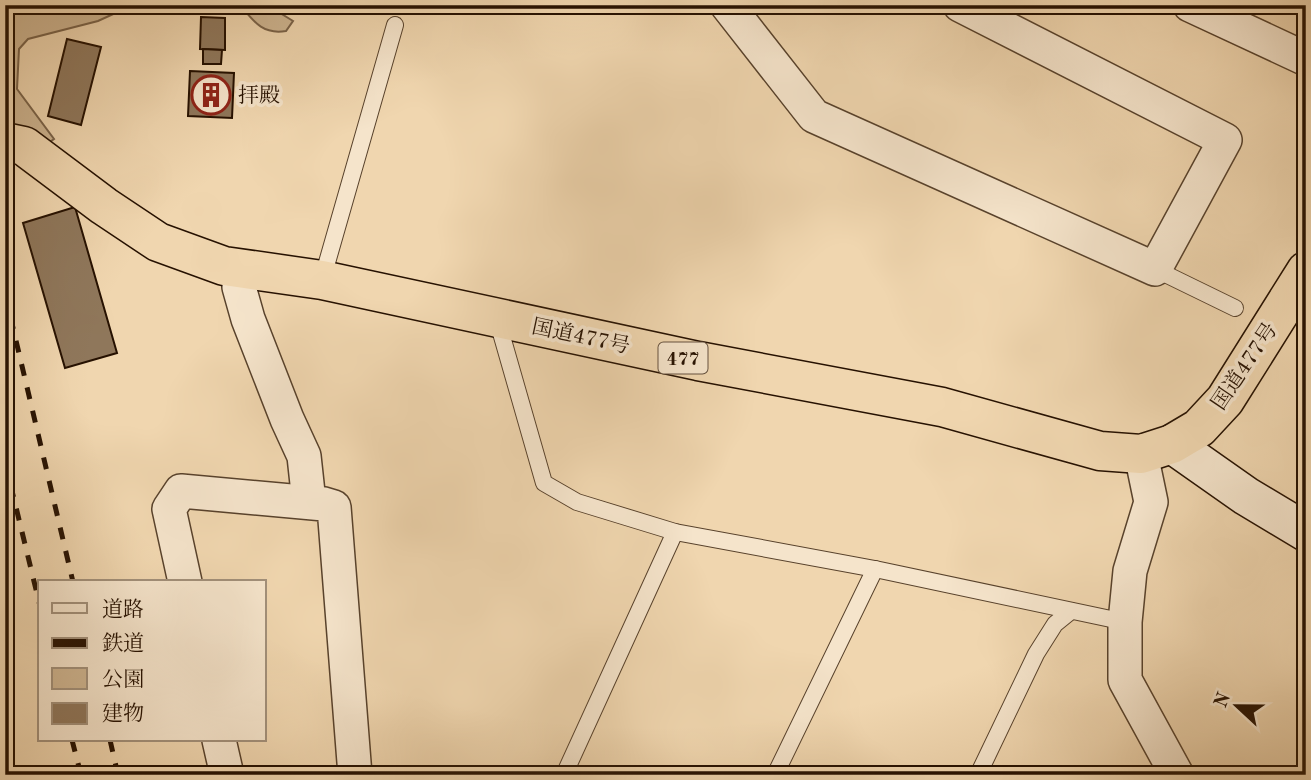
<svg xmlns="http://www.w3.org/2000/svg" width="1311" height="780" font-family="'Old Standard TT','Noto Serif JP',serif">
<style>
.green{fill:#ceb591;stroke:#7a6349;stroke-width:2}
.building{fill:#8f775b;stroke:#261101;stroke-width:2}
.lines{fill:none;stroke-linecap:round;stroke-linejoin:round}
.lane-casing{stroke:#58422c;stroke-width:18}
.street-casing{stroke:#58422c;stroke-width:36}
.secondary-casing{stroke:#261101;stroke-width:41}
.highway-casing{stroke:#261101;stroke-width:41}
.lane{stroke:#f5e4cb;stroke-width:16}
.street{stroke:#f5e4cb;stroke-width:33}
.secondary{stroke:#f5e4cb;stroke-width:38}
.highway{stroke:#f0d6af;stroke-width:38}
.rail{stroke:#261101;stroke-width:5;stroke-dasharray:12 12;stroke-linecap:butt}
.labels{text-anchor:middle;stroke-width:7;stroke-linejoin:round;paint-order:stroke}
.shield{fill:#f5e4cb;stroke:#64503e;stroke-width:2}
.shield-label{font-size:19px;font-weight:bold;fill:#261101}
.poi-label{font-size:21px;fill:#261101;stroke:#f5e4cb;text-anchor:start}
.street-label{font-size:21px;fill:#261101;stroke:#f5e4cb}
</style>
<rect width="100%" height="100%" fill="#f0d6af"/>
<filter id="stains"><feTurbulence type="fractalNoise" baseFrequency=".00286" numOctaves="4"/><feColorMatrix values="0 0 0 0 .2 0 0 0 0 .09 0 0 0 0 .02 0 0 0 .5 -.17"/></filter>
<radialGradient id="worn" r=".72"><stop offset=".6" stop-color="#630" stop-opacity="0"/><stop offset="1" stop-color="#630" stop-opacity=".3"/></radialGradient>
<g class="green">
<path d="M 5,5 L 133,5 L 98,21 L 28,39 L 19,49 L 17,89 L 54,139 L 44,146 L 5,127 Z"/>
<path d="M 240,5 L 267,5 L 293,21 L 286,31 C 263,35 254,22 240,5 Z"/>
<path d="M 414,5 L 489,5 L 477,13 L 427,13 Z"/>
</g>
<g class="building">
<path d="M 201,17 L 225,18 L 225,50 L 200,49 Z"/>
<path d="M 67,39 L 101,47 L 81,125 L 48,116 Z"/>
<path d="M 203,49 L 222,50 L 221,64 L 203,64 Z"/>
<path d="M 190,71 L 234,73 L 232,118 L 188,116 Z"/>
<path d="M 75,207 L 117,353 L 65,368 L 23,223 Z"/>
</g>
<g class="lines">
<g class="lane-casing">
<g id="lane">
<path d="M 1155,269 L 1235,308"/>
<path d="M 322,280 L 395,25"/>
<path d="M 497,319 L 544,483 L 577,502 L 675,532 L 875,569 L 1125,622"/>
<path d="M 564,775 L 675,532"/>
<path d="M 775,775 L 875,569"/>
<path d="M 978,775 L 1036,654 L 1055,624 L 1071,611"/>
</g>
</g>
<g class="street-casing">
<g id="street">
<path d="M 727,5 L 814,116 L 1155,269 L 1225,140 L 960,5"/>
<path d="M 1190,5 L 1306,59"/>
<path d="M 240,268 L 239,287 L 248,319 L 287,419 L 304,456 L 309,502"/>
<path d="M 1141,454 L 1151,502 L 1130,571 L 1125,622 L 1125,680 L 1177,775"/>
<path d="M 185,582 L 169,509 L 181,491 L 324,504 L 334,507 L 355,775"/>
<path d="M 219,740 L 227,775"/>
</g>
</g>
<g class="secondary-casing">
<path id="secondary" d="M 1172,444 L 1246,496 L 1306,532"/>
</g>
<g class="highway-casing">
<path id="highway" d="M 5,142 L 24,146 L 104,206 L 158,242 L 224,266 L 322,280 L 698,361 L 942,407 L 1100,451 L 1141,454 L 1172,444 L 1199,428 L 1225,400 L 1306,271"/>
</g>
<use href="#lane" class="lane"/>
<use href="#street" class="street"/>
<use href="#secondary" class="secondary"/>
<use href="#highway" class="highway"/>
<g class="rail">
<path d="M 5,294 L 73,582"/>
<path d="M 5,462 L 40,606"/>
<path d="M 72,740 L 81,775"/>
<path d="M 110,740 L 118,775"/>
</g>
</g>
<defs>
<g id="building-ring" transform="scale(2.0125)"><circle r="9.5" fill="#f5e4cb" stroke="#8f2418" stroke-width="1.5"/><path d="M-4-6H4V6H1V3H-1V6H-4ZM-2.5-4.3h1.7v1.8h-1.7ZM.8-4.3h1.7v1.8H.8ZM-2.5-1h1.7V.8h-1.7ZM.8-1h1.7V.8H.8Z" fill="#8f2418"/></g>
</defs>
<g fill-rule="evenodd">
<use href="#building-ring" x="211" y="95"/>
</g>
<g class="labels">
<rect class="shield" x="658.5" y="342.5" width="49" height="31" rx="5"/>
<g class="shield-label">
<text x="683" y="365">477</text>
</g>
<g class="poi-label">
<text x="238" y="102">拝殿</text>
</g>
<g class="street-label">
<text transform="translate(581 336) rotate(12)" y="7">国道477号</text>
<text transform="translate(1244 366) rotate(-56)" y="7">国道477号</text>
</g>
</g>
<rect width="1311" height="780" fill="none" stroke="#f0d6af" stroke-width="28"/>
<rect x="7" y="7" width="1297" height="766" fill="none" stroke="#261101" stroke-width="3.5"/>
<rect x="14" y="14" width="1283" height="752" fill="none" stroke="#261101" stroke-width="2"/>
<rect x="38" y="580" width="228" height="161" fill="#f5e4cb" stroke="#a2907a" stroke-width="2"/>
<rect x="52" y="603" width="35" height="10" fill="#f5e4cb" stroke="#a2907a" stroke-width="2"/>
<text x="102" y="616" font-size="21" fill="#261101">道路</text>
<rect x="52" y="638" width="35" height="10" fill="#261101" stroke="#a2907a" stroke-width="2"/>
<text x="102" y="650" font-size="21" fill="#261101">鉄道</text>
<rect x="52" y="668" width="35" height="21" fill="#ceb591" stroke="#a2907a" stroke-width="2"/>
<text x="102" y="686" font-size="21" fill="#261101">公園</text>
<rect x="52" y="703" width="35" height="21" fill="#8f775b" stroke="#a2907a" stroke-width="2"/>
<text x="102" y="720" font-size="21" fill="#261101">建物</text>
<g transform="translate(1237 706) rotate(292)" stroke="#f5e4cb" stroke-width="5" paint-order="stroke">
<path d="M0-5L12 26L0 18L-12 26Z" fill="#261101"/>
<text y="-10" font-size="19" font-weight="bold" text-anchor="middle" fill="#261101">N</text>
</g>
<rect width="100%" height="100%" filter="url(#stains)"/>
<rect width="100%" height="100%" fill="url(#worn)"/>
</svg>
